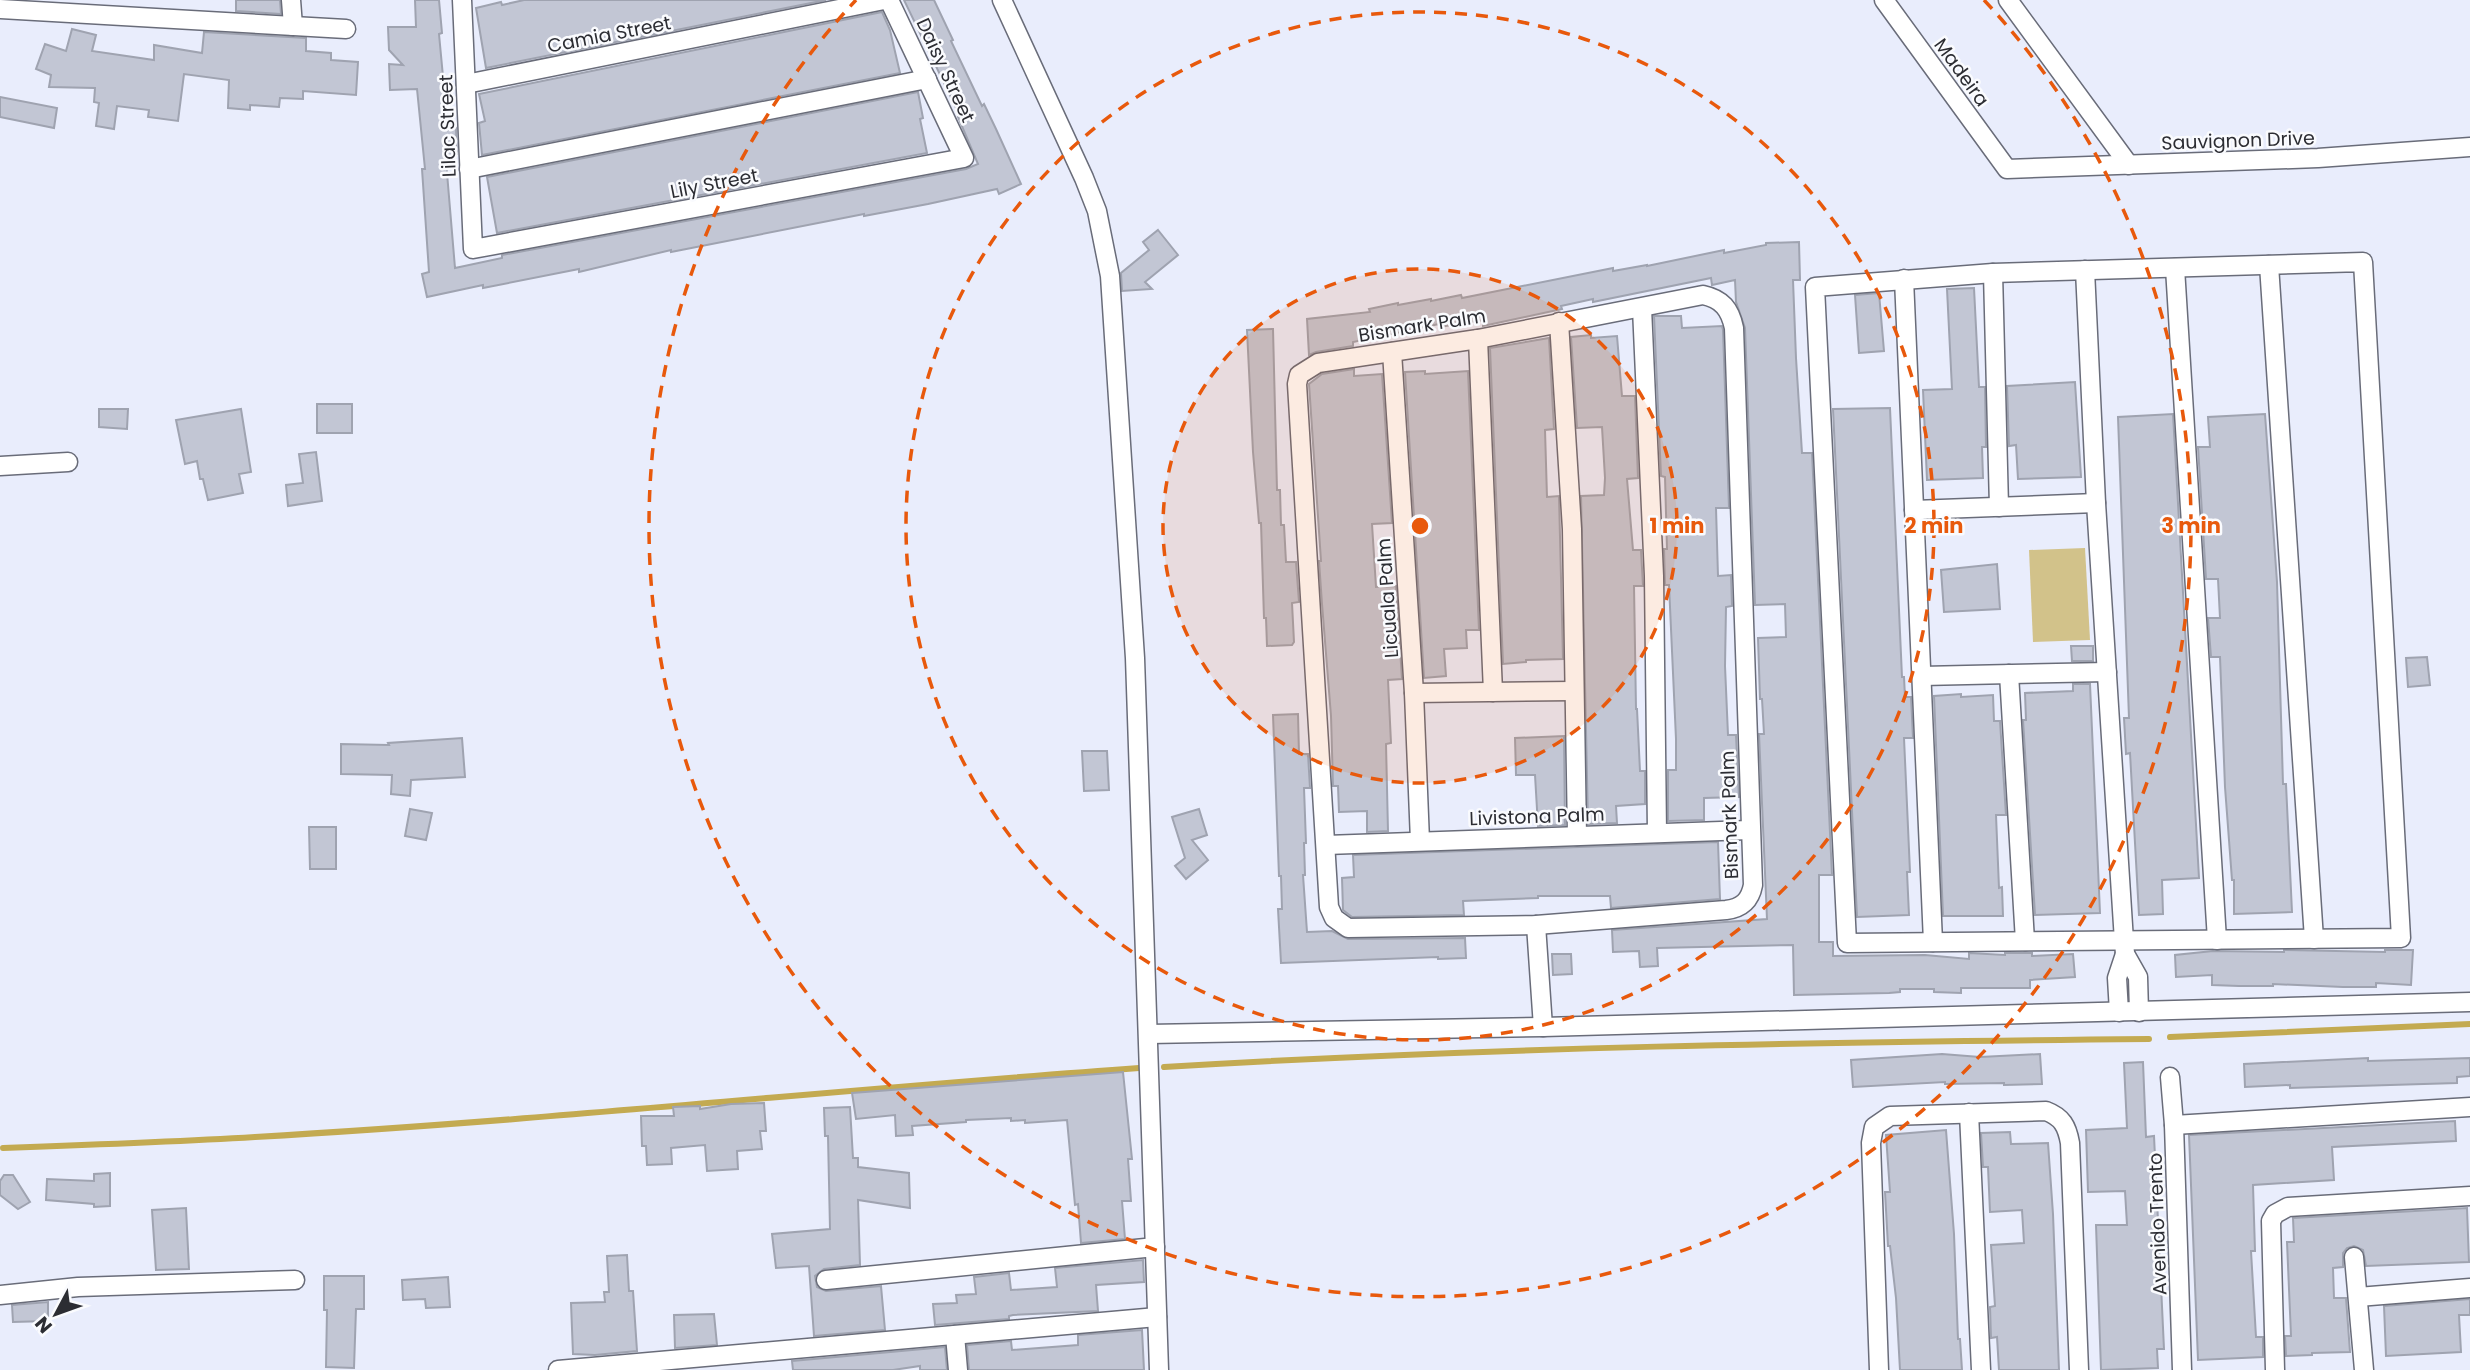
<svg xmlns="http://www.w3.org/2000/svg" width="2470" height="1370" font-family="Poppins,sans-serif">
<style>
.green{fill:#d2c28a}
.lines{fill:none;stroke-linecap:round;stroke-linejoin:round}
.stream{stroke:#c3aa51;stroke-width:6}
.building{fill:#c2c6d4;stroke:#9fa3b0;stroke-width:2}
.minor-casing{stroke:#696c79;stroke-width:21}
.minor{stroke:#fff;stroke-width:18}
.ring{fill:none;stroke:#e8590c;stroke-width:3.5;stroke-dasharray:12 9}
.labels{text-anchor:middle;stroke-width:5;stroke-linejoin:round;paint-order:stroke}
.street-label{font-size:19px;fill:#2c2d33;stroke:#fafbfe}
.centre{fill:#e8590c;stroke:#fafbfe;stroke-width:3.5}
.ring-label{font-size:21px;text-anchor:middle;font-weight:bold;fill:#e8590c;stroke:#fafbfe;stroke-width:5;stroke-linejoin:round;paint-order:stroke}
</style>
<rect width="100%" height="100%" fill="#e9edfc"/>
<path class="green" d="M 2085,548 L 2090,640 L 2033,642 L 2029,550 Z"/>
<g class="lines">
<g class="stream">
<path d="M 2170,1037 L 2470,1024"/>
<path d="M 1164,1067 C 1492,1047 1820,1042 2149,1039"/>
<path d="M 3,1148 C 87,1145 171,1142 255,1137 C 550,1120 844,1089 1139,1068"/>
</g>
</g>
<g class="building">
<path d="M 236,0 L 280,0 L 281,14 L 236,11 Z"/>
<path d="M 415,0 L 439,0 L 442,33 L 439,34 L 448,130 L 456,128 L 457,154 L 448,156 L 449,161 L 446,161 L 455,268 L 502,258 L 502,255 L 966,169 L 978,164 L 958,117 L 960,116 L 904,0 L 934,0 L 953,40 L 951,41 L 982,106 L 984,104 L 996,129 L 1021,184 L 999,194 L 997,189 L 928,204 L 864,216 L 864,214 L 671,252 L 671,250 L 579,272 L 579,269 L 483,288 L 483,285 L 427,297 L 422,274 L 429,272 L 422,169 L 425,169 L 417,89 L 390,90 L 389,64 L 403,65 L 389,50 L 388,27 L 416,27 Z"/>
<path d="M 524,0 L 826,0 L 486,68 L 476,8 L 501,2 L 502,5 Z"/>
<path d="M 882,12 L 890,30 L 900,73 L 482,155 L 479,123 L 485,121 L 479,94 Z"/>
<path d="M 72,29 L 96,35 L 92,51 L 154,60 L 154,45 L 202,53 L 204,32 L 306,38 L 306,51 L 331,53 L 331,60 L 358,62 L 356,95 L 303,91 L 303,99 L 280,98 L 279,107 L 250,105 L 250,110 L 228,108 L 229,80 L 184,74 L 178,121 L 148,117 L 149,110 L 117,106 L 114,129 L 96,126 L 99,103 L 94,102 L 95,88 L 49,87 L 51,75 L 36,69 L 45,44 L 66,51 Z"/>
<path d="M 918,92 L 923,118 L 920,119 L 927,153 L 497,233 L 487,177 Z"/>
<path d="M 0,97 L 57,108 L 54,128 L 0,117 Z"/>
<path d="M 1158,230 L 1178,255 L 1145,282 L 1152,289 L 1122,291 L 1121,273 L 1149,250 L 1143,242 Z"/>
<path d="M 1799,242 L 1800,280 L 1793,280 L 1796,358 L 1802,453 L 1812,453 L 1832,875 L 1819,875 L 1819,942 L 1833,942 L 1833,956 L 1925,955 L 1969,959 L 1969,953 L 2005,955 L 2005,953 L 2032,953 L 2032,956 L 2073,954 L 2075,977 L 2030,980 L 2030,988 L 1961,988 L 1961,993 L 1934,992 L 1934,989 L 1900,989 L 1900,992 L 1889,993 L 1794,995 L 1793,945 L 1657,948 L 1658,966 L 1640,967 L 1639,951 L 1613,952 L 1612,930 L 1767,919 L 1759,734 L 1764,734 L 1762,699 L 1760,699 L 1758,638 L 1786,637 L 1785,604 L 1755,605 L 1745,328 L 1736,302 L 1735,280 L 1712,285 L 1711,278 L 1593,302 L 1593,299 L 1561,306 L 1562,309 L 1483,326 L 1483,320 L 1439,327 L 1439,324 L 1353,342 L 1353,346 L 1316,352 L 1309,355 L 1307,319 L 1370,312 L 1369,309 L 1398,303 L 1398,305 L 1431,299 L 1431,301 L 1461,295 L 1462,298 L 1613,268 L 1613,271 L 1647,265 L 1647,266 L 1724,250 L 1724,253 L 1766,245 L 1766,243 Z"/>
<path d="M 1974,288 L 1979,387 L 1985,387 L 1986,447 L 1982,447 L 1983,478 L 1927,480 L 1923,390 L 1952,389 L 1947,289 Z"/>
<path d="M 1879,293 L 1884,351 L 1859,353 L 1855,295 Z"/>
<path d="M 1654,316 L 1681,316 L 1682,328 L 1722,326 L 1723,330 L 1729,508 L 1716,508 L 1718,576 L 1731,575 L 1732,606 L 1726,607 L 1725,666 L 1728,735 L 1736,735 L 1739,797 L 1704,798 L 1704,820 L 1668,821 L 1668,770 L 1676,770 L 1676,739 L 1669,585 L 1665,585 L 1664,549 L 1667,549 L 1665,477 L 1661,476 Z"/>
<path d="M 1273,329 L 1277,490 L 1280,490 L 1281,525 L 1284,525 L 1286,562 L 1296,562 L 1299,602 L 1292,603 L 1294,642 L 1292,645 L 1267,646 L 1266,618 L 1264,618 L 1261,523 L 1259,523 L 1253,452 L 1247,330 Z"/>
<path d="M 1591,335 L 1591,338 L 1617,336 L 1622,396 L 1635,396 L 1638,478 L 1627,479 L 1633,550 L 1641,550 L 1643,586 L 1634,586 L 1636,709 L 1637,709 L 1640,771 L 1645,771 L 1645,804 L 1616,806 L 1617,823 L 1588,824 L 1581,496 L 1604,495 L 1605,478 L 1602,427 L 1577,428 L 1571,337 Z"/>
<path d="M 1549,338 L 1554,429 L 1545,430 L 1547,497 L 1559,496 L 1563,659 L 1526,660 L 1526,662 L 1503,664 L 1490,348 Z"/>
<path d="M 1354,369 L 1354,376 L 1382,374 L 1392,523 L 1372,524 L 1376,587 L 1396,586 L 1402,679 L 1388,680 L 1391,743 L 1386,744 L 1388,831 L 1367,832 L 1367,811 L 1339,812 L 1338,786 L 1333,786 L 1331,716 L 1322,604 L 1319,561 L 1321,561 L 1309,384 L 1322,374 Z"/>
<path d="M 1425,371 L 1425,374 L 1468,371 L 1479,630 L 1466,630 L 1467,648 L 1444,649 L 1446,676 L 1424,678 L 1405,372 Z"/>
<path d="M 2075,382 L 2081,477 L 2018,479 L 2016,445 L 2009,446 L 2007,386 Z"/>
<rect x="317" y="404" width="35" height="29"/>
<path d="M 1890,408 L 1902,677 L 1904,677 L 1905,697 L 1911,697 L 1913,738 L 1904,738 L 1910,872 L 1907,872 L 1909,915 L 1857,917 L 1833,409 Z"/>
<path d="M 99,409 L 128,409 L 127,429 L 99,427 Z"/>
<path d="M 241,409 L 251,472 L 239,474 L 243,493 L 208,500 L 203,479 L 200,479 L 197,461 L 185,464 L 176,420 Z"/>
<path d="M 2173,414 L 2199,878 L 2162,880 L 2163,914 L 2139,915 L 2130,753 L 2126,754 L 2124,718 L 2129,718 L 2118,417 Z"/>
<path d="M 2265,414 L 2277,582 L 2283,784 L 2286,784 L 2292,912 L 2234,914 L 2234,880 L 2232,880 L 2225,787 L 2220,657 L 2211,657 L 2208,618 L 2220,618 L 2218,579 L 2206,579 L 2198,447 L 2210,447 L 2208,417 Z"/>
<path d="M 316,452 L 322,501 L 288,506 L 286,485 L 303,483 L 299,454 Z"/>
<path d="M 1997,564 L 2000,609 L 1944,612 L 1941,570 Z"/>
<path d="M 2071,646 L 2093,646 L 2093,661 L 2072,661 Z"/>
<path d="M 2427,657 L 2430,685 L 2408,687 L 2406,658 Z"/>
<path d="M 2073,684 L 2090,684 L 2100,913 L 2035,915 L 2023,720 L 2026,720 L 2025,693 L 2073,691 Z"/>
<path d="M 1961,694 L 1961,697 L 1993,695 L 1994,721 L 2000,721 L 2006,815 L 1996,815 L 1999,888 L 2002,887 L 2003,916 L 1943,916 L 1934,696 Z"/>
<path d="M 1298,714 L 1299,754 L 1308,754 L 1310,788 L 1304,788 L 1306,843 L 1304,843 L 1305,875 L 1303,875 L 1307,932 L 1332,931 L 1348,939 L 1465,938 L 1466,958 L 1438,959 L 1438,957 L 1281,963 L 1278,909 L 1282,909 L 1281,876 L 1279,876 L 1273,715 Z"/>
<path d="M 1564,736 L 1565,825 L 1538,826 L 1535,775 L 1516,775 L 1515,738 Z"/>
<path d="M 462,738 L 465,777 L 411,780 L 410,796 L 391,794 L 392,775 L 341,774 L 341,744 L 389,745 L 388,743 Z"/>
<path d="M 1082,751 L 1107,751 L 1109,790 L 1084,791 Z"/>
<path d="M 410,809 L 432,813 L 426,840 L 405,836 Z"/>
<path d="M 1199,809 L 1207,835 L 1192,840 L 1208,860 L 1186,879 L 1175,866 L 1185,858 L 1172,817 Z"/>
<path d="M 309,827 L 336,827 L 336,869 L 310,869 Z"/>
<path d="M 1718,842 L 1720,899 L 1611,908 L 1610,896 L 1538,896 L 1538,898 L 1463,901 L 1464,915 L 1352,917 L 1343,910 L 1342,878 L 1354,877 L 1353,855 Z"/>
<path d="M 2284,950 L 2385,952 L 2385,950 L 2413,950 L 2411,985 L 2376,983 L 2376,987 L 2343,987 L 2273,984 L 2273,986 L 2239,986 L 2212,985 L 2212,975 L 2176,977 L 2175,955 L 2213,951 L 2284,952 Z"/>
<path d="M 1552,954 L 1571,954 L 1572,974 L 1553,975 Z"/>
<path d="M 1942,1054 L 1980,1057 L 2040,1054 L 2042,1084 L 2004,1085 L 2004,1083 L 1945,1084 L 1945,1082 L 1853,1087 L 1851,1060 Z"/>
<path d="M 2368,1058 L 2368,1061 L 2470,1058 L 2470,1076 L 2457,1077 L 2457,1083 L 2290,1088 L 2290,1085 L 2245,1087 L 2244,1064 Z"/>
<path d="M 2143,1062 L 2146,1137 L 2154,1136 L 2164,1349 L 2157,1349 L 2158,1368 L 2101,1370 L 2096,1225 L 2127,1225 L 2125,1191 L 2088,1192 L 2086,1130 L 2127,1128 L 2124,1063 Z"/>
<path d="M 1123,1072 L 1132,1159 L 1128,1159 L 1131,1201 L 1122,1201 L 1125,1239 L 1081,1243 L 1078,1204 L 1075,1205 L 1067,1120 L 1025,1123 L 1025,1120 L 1011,1121 L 1011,1118 L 966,1120 L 966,1122 L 912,1126 L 913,1135 L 896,1136 L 895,1115 L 856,1119 L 852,1093 Z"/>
<path d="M 764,1103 L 766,1131 L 760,1131 L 762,1149 L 737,1151 L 738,1169 L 707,1171 L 705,1145 L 671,1148 L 672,1164 L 647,1165 L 646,1146 L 642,1146 L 641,1116 L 674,1116 L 673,1107 L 700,1106 L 700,1109 L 731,1104 Z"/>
<path d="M 850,1107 L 853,1158 L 858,1158 L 858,1167 L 909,1173 L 910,1208 L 858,1200 L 860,1265 L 824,1269 L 815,1276 L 817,1287 L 826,1291 L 881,1286 L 885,1330 L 814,1336 L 809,1266 L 776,1268 L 772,1234 L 830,1229 L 828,1136 L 825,1136 L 824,1108 Z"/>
<path d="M 2455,1121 L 2456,1141 L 2332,1147 L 2334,1180 L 2253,1185 L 2255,1251 L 2251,1251 L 2256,1337 L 2263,1337 L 2263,1357 L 2198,1360 L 2189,1135 Z"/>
<path d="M 1946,1130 L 1954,1234 L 1958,1339 L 1960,1339 L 1962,1370 L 1900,1370 L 1896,1298 L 1890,1246 L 1888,1246 L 1885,1192 L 1890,1192 L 1886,1135 Z"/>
<path d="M 2010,1132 L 2011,1144 L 2048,1143 L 2053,1214 L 2059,1370 L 1999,1370 L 1997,1337 L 1991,1338 L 1990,1307 L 1995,1306 L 1991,1245 L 2024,1243 L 2022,1210 L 1990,1212 L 1988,1167 L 1983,1167 L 1981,1133 Z"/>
<path d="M 110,1173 L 110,1206 L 94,1207 L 94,1204 L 46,1200 L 47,1179 L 94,1181 L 94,1174 Z"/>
<path d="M 4,1175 L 13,1175 L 30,1202 L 18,1209 L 0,1195 L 0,1181 Z"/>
<path d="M 186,1208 L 189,1269 L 156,1270 L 152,1210 Z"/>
<path d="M 2467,1208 L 2469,1262 L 2366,1266 L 2363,1250 L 2354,1246 L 2347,1248 L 2343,1253 L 2343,1267 L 2333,1268 L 2334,1298 L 2346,1298 L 2350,1352 L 2312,1353 L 2312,1355 L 2286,1356 L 2285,1336 L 2291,1336 L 2287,1242 L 2294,1242 L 2293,1218 Z"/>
<path d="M 627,1255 L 629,1291 L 633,1291 L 637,1351 L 595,1355 L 573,1354 L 571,1303 L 605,1302 L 604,1292 L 609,1292 L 607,1256 Z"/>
<path d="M 1143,1260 L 1144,1282 L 1096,1285 L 1098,1311 L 1013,1315 L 1009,1316 L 1009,1319 L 935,1325 L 933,1304 L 957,1303 L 956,1295 L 976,1294 L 974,1277 L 1009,1273 L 1011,1290 L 1057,1287 L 1055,1268 Z"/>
<path d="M 324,1276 L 364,1276 L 364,1309 L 356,1309 L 354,1368 L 326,1367 L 327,1310 L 324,1310 Z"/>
<path d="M 448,1277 L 450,1307 L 426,1308 L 425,1299 L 403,1300 L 402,1280 Z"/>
<path d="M 2470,1299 L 2470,1315 L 2459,1315 L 2461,1352 L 2386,1356 L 2384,1306 Z"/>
<path d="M 48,1302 L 48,1321 L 13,1322 L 12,1305 Z"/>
<path d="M 714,1314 L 717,1345 L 675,1348 L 674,1315 Z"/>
<path d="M 1142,1330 L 1144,1370 L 969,1370 L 967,1345 L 1011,1341 L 1012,1350 L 1078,1345 L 1078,1335 Z"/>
<path d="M 945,1347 L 947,1370 L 920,1370 L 920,1366 L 893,1370 L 793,1370 L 792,1361 Z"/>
</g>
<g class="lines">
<g class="minor-casing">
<g id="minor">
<path d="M 291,0 L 293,26"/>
<path d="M 462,0 L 473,249 L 964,158 L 889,0"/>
<path d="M 1002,0 L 1084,178 L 1097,211 L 1110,276 L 1135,658 L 1159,1370"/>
<path d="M 1884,0 L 2007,169 L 2318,158 L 2470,147"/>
<path d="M 2008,0 L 2129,165"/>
<path d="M 0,9 L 346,29"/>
<path d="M 466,84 L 884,0"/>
<path d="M 469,169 L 927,79"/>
<path d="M 2363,262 L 2401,938 L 1847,943 L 1815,287 L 1993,273 Z"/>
<path d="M 2269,265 L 2314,939"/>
<path d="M 2175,268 L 2217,940"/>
<path d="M 2085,270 L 2096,503 L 2124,941 L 2125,954 L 2138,977 L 2139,1012"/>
<path d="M 1993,273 L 1999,507"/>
<path d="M 1904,279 L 1933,942"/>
<path d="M 1703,295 C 1722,299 1730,309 1734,328 L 1753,885 C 1750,901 1742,908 1726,910 L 1536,925 L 1348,928 L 1334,918 L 1329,907 L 1297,384 L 1299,375 L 1318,363 L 1478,339 Z"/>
<path d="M 1642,308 L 1654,576 L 1657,833"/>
<path d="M 1559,322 L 1572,529 L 1577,836"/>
<path d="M 1478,339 L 1493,692"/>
<path d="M 1392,352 L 1414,693 L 1420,841"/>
<path d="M 0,466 L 68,462"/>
<path d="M 1914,510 L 2096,503"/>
<path d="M 2009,674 L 2025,941"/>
<path d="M 1922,676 L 2107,672"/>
<path d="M 1414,693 L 1573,691"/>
<path d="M 1326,845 L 1749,830"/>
<path d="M 1536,925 L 1543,1027"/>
<path d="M 2119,1012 L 2117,978 L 2125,954"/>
<path d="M 1149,1034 L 1543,1027 L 2470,1002"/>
<path d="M 2170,1077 L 2174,1125 L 2182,1370"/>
<path d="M 1969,1113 L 1981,1370"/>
<path d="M 2174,1125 L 2470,1107"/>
<path d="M 2354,1257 L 2364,1370"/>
<path d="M 826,1280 L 1155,1247"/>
<path d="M 0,1295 L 78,1287 L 295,1280"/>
<path d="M 2358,1297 L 2470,1288"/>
<path d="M 955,1335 L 958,1370"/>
<path d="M 558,1370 L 1157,1317"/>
<path d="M 1879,1370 L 1871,1143 L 1874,1127 L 1890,1116 L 2046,1111 C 2062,1117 2067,1126 2070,1143 L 2079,1370"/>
<path d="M 2275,1370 L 2271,1221 L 2275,1214 L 2288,1207 L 2470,1196"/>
</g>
</g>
<use href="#minor" class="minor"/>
</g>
<circle cx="1420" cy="526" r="257" fill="#e8590c" fill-opacity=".12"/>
<g class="ring">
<circle cx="1420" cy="526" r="257"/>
<circle cx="1420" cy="526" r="514"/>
<path d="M1984 0A771 771 0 1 1 856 0"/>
</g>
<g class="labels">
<g class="street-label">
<text transform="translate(609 34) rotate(-11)" y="7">Camia Street</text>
<text transform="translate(946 70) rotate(65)" y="7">Daisy Street</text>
<text transform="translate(1962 72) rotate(54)" y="7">Madeira</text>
<text transform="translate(447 126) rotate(-92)" y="7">Lilac Street</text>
<text transform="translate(2238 140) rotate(-2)" y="7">Sauvignon Drive</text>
<text transform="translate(714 183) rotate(-11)" y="7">Lily Street</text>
<text transform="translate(1422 325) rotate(-9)" y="7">Bismark Palm</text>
<text transform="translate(1387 598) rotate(-94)" y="7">Licuala Palm</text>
<text transform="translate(1729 815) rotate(-92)" y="7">Bismark Palm</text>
<text transform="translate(1537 816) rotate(-2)" y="7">Livistona Palm</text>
<text transform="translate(2157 1224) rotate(-92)" y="7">Avenido Trento</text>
</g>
</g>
<circle cx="1420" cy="526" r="10" class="centre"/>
<g class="ring-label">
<text x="1677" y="533">1 min</text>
<text x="1934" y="533">2 min</text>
<text x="2191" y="533">3 min</text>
</g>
<g transform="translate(56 1314) rotate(229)" stroke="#fafbfe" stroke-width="5" paint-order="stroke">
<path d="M0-5L12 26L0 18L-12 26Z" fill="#2c2d33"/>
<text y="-10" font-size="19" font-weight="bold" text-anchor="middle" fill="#2c2d33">N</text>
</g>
</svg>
